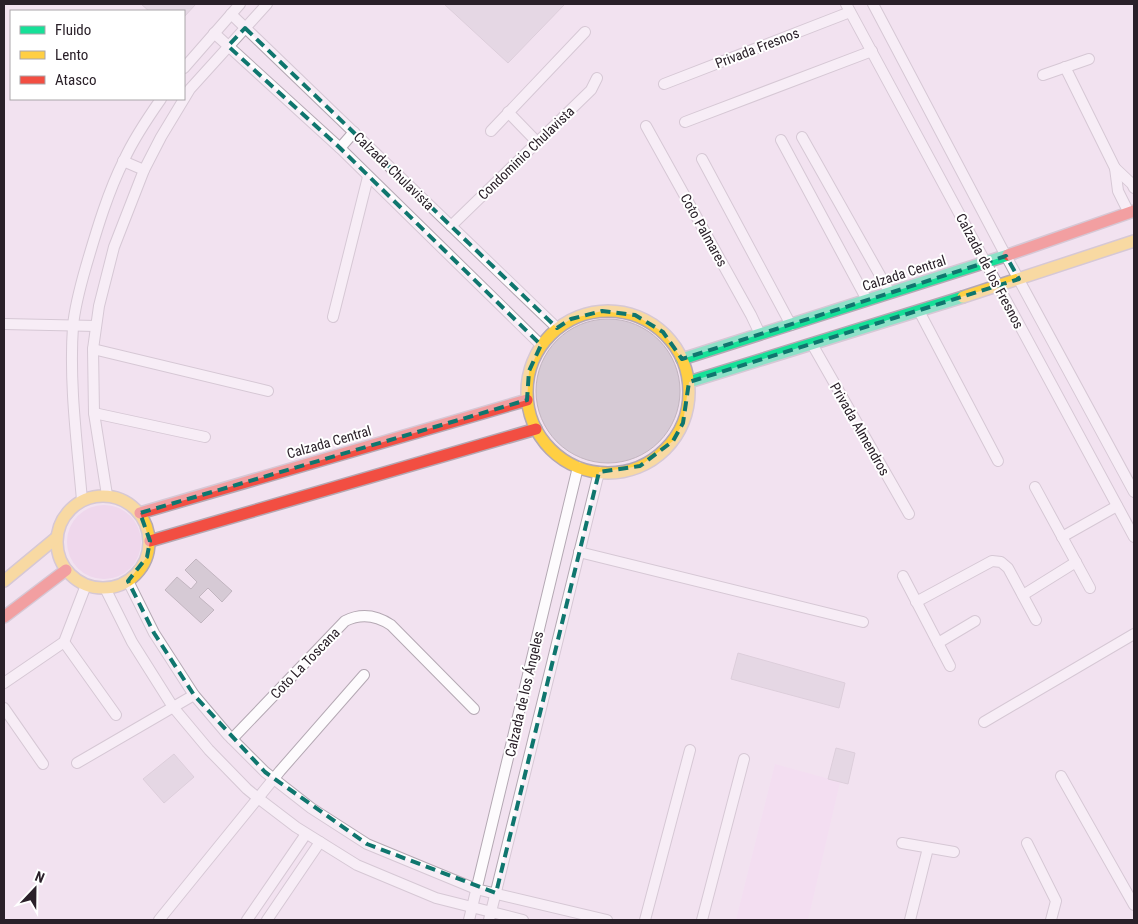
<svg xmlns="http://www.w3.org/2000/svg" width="1138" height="924" font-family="'Roboto Condensed',sans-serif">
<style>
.built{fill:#f4d9f1}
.green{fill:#eac9e7}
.building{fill:#d6cad5;stroke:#c2b5c0}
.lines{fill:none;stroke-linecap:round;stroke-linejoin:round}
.street-casing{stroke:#b4a8b3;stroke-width:12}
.fast-casing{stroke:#b4a8b3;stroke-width:14}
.slow-casing{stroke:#b4a8b3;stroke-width:14}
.jam-casing{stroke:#b4a8b3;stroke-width:14}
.street{stroke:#fdfbfd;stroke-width:10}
.fast{stroke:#16e098;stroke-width:11}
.slow{stroke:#ffcf43;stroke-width:11}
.jam{stroke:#f24e42;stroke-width:11}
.marked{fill:none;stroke:#0f766e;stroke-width:4;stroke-dasharray:10 6;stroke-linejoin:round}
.labels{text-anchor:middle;stroke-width:4;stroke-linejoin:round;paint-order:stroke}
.street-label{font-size:14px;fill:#2a2029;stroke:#fff}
</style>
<rect width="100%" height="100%" fill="#f2e2f0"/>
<path class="built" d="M 775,764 L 840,782 L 808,920 L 736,920 Z"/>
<circle class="green" cx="104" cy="542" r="37"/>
<g class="building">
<path d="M 141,4 L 196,4 L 184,17 L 184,11 L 149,11 Z"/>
<path d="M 444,4 L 565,4 L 508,63 Z"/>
<circle cx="608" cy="391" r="72"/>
<path d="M 196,559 L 232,591 L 222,602 L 208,588 L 199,597 L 214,610 L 201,623 L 165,590 L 177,577 L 191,589 L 197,582 L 185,570 Z"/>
<path d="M 738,653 L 845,683 L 839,708 L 731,679 Z"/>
<path d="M 836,748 L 855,753 L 848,784 L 828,779 Z"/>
<path d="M 174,754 L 194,777 L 164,803 L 143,779 Z"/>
</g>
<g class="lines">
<g class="street-casing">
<g id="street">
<path d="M 846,4 L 1134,537"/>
<path d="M 873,4 L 1006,256 L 1134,492"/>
<path d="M 231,14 L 557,328"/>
<path d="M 214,33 L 340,148 L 541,345"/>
<path d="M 1065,67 L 1115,168 L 1118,191 L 1129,213"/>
<path d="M 184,68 L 240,4"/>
<path d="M 1043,75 L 1089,59"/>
<path d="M 664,84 L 850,12"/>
<path d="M 508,112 L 537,142"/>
<path d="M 685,122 L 872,51"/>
<path d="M 646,126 L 751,315 L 760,334"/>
<path d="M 491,131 L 585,32"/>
<path d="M 802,137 L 890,293"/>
<path d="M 781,140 L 867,300"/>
<path d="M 340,148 L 354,132"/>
<path d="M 702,159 L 791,325"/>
<path d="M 123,161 L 144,170"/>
<path d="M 1115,168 L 1132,184 L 1134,188"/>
<path d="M 451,226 L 591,90 L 597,78"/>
<path d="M 919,311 L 998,461"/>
<path d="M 333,317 L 368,177"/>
<path d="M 4,324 L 96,326"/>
<path d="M 812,344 L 909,514"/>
<path d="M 93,349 L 268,391"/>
<path d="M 94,413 L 205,437"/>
<path d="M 1035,487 L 1090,588"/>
<path d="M 107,495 L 94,413 L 93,349 L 99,306 L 114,247 L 144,170 L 161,137 L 190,89 L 267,4"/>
<path d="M 82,500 C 77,442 69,384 73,326 C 75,304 81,284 87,263 C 97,229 108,192 124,160 C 134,138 147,119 161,99"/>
<path d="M 1062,537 L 1117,506"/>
<path d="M 579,552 L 863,622"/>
<path d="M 903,576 L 950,666"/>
<path d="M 128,581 L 154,633 L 194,695 L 228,735 L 265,772 L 311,808 L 367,844 L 476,889 L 607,920"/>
<path d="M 105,588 L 132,642 L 173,707 L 209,750 L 247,789 L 258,798 L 296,827 L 357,865 L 436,898 L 523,920"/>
<path d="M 1023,595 L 1076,562"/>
<path d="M 916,602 L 992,561 L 1001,562 L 1008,568 L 1036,620"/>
<path d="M 64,642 L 116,715"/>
<path d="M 938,643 L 975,621"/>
<path d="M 4,683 L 64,642 L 86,585"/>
<path d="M 4,708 L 43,764"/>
<path d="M 984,722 L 1134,634"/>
<path d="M 232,739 L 345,621 C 361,613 376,615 391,625 L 474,709"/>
<path d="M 77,763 L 194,695"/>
<path d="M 1061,776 L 1134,905"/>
<path d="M 902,843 L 954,852"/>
<path d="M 1027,843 L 1056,901 L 1051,920"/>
<path d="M 159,920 L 280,771 L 364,675"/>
<path d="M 247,920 L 306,834"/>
<path d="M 267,920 L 320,842"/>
<path d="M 469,920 L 578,467"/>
<path d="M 489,920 L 599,472"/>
<path d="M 645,920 L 690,750"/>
<path d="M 702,920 L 744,759"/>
<path d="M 910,920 L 928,848"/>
</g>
</g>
<g class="fast-casing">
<g id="fast">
<path d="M 682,359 L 1008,255"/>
<path d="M 689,382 L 963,297"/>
</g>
</g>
<g class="slow-casing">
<g id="slow">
<path d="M 963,297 L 1134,241"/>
<circle cx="608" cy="392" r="81"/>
<circle cx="103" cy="542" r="46"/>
<path d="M 4,581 L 56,538"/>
</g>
</g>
<g class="jam-casing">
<g id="jam">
<path d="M 1008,255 L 1134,211"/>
<path d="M 140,513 L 527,400"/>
<path d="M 150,541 L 536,429"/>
<path d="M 4,617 L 66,570"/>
</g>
</g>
<use href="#street" class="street"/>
<use href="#fast" class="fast"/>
<use href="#slow" class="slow"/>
<use href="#jam" class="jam"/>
</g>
<path d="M0 0H1138V924H0ZM 245,28 L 557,328 L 571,319 L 602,311 L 635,315 L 663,332 L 682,359 L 1006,256 L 1019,279 L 689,382 L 683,423 L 673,441 L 640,466 L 599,472 L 496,893 L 367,844 L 265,772 L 194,695 L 154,633 L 128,581 L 147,557 L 150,541 L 140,513 L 527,400 L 529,371 L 541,345 L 340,148 L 228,46 Z" fill="#f2e2f0" fill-opacity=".55" fill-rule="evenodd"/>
<path class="marked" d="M 245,28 L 557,328 L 571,319 L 602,311 L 635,315 L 663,332 L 682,359 L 1006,256 L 1019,279 L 689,382 L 683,423 L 673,441 L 640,466 L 599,472 L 496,893 L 367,844 L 265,772 L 194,695 L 154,633 L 128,581 L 147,557 L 150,541 L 140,513 L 527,400 L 529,371 L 541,345 L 340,148 L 228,46 Z"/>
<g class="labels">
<g class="street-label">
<text transform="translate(757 48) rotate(-21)" y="5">Privada Fresnos</text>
<text transform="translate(526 153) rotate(-44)" y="5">Condominio Chulavista</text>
<text transform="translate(394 171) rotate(44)" y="5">Calzada Chulavista</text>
<text transform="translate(704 230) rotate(61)" y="5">Coto Palmares</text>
<text transform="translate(990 271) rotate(62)" y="5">Calzada de los Fresnos</text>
<text transform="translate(904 273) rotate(-18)" y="5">Calzada Central</text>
<text transform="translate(860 429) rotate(60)" y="5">Privada Almendros</text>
<text transform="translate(329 442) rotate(-16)" y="5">Calzada Central</text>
<text transform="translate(305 663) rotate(-46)" y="5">Coto La Toscana</text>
<text transform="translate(524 694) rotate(-77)" y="5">Calzada de los Ángeles</text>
</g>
</g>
<rect width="1138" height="924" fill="none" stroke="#2a2029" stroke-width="10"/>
<rect x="10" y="10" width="175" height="90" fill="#ffffff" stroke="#aaa6a9"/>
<rect x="20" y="26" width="25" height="8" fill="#16e098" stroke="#aaa6a9"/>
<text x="55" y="35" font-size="15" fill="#2a2029">Fluido</text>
<rect x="20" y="51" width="25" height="8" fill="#ffcf43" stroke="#aaa6a9"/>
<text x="55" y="60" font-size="15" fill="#2a2029">Lento</text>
<rect x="20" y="76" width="25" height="8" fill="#f24e42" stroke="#aaa6a9"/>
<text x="55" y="85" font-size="15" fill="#2a2029">Atasco</text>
<g transform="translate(35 889) rotate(22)" stroke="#ffffff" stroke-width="4" paint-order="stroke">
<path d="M0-4L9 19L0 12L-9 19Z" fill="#2a2029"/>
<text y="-8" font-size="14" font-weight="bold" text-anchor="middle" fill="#2a2029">N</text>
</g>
</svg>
